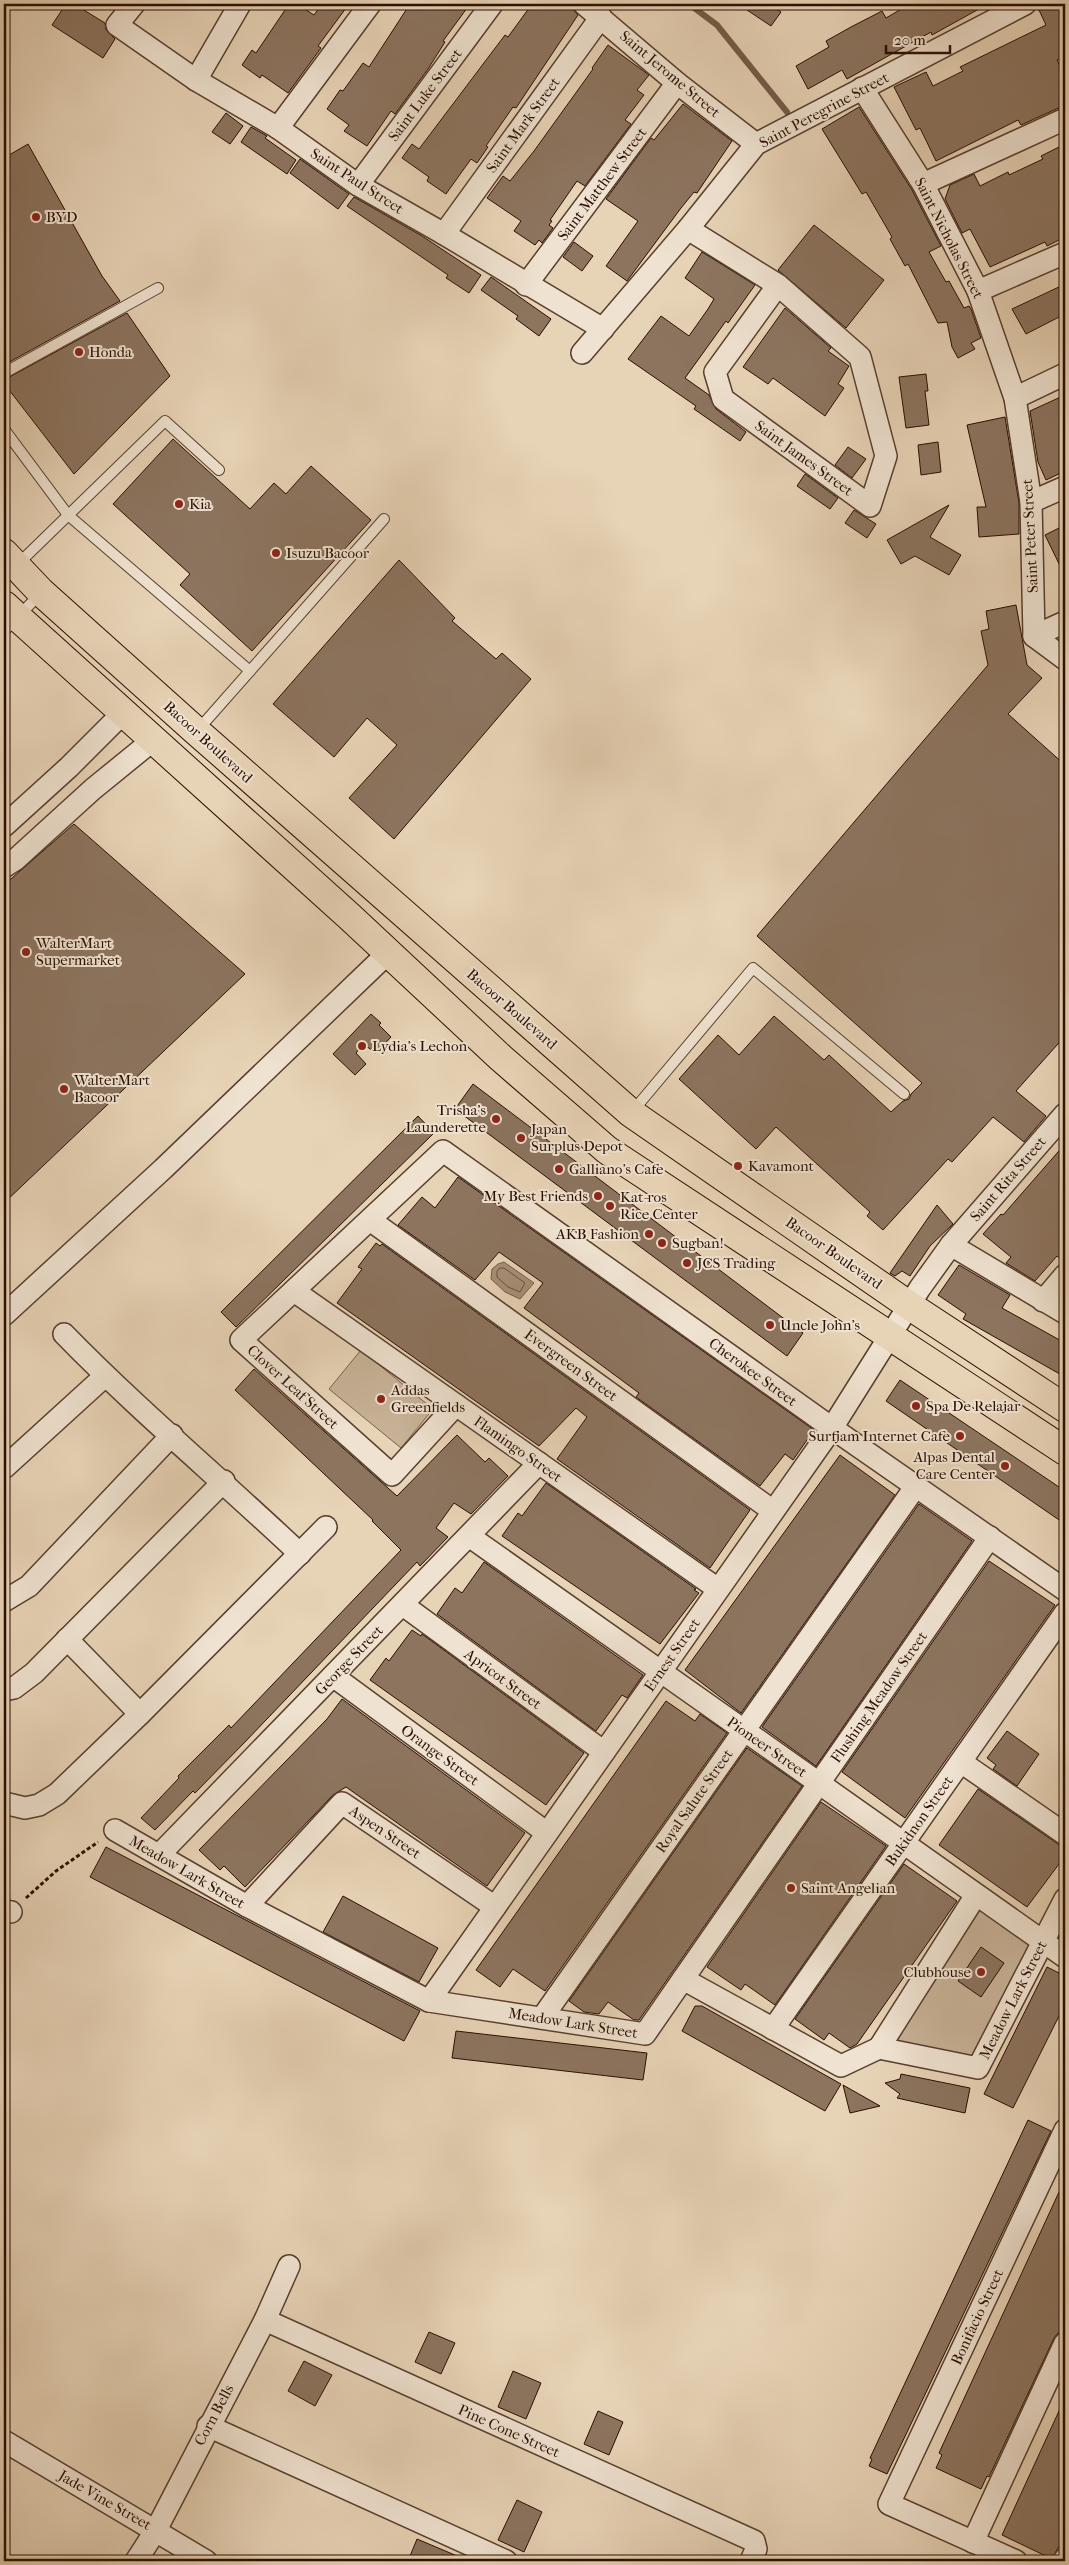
<svg xmlns="http://www.w3.org/2000/svg" width="1069" height="2565" font-family="'IM FELL French Canon',serif">
<style>
.green{fill:#c7b297;stroke:#78604c}
.water{fill:#a69078;stroke:#745c48}
.lines{fill:none;stroke-linecap:round;stroke-linejoin:round}
.shore{stroke:#684f3c;stroke-width:1}
.stream{stroke:#745c48;stroke-width:6}
.building{fill:#8c745f;stroke:#290e00}
.service-casing{stroke:#583f2e;stroke-width:12}
.minor-casing{stroke:#583f2e;stroke-width:24}
.primary-casing{stroke:#290e00;stroke-width:30}
.path{stroke:#290e00;stroke-width:3;stroke-dasharray:4 2.5;stroke-linecap:butt}
.service{stroke:#efe2d0;stroke-width:10}
.minor{stroke:#efe2d0;stroke-width:21}
.primary{stroke:#e7d3b6;stroke-width:28}
.poi-dot{fill:#8f2418;stroke:#efe2d0;stroke-width:2}
.labels{text-anchor:middle;stroke-width:4;stroke-linejoin:round;paint-order:stroke}
.street-label{font-size:15px;fill:#290e00;stroke:#efe2d0}
.poi-label{font-size:15px;fill:#290e00;stroke:#efe2d0;text-anchor:start}
</style>
<rect width="100%" height="100%" fill="#e7d3b6"/>
<filter id="stains"><feTurbulence type="fractalNoise" baseFrequency=".004" numOctaves="4"/><feColorMatrix values="0 0 0 0 .2 0 0 0 0 .09 0 0 0 0 .02 0 0 0 .5 -.17"/></filter>
<radialGradient id="worn" r=".72"><stop offset=".6" stop-color="#630" stop-opacity="0"/><stop offset="1" stop-color="#630" stop-opacity=".3"/></radialGradient>
<g class="green">
<path d="M 361,1350 L 433,1409 L 401,1448 L 329,1389 Z"/>
<path d="M 976,1895 L 1043,1943 L 978,2068 L 879,2048 Z"/>
</g>
<path class="water" d="M 504,1262 L 534,1283 L 520,1299 L 505,1292 L 491,1279 L 492,1269 L 498,1264 Z"/>
<g class="lines">
<path class="shore" d="M 500,1268 L 504,1268 L 525,1283 L 520,1292 L 508,1287 L 497,1277 L 497,1272 Z"/>
<path class="stream" d="M 689,4 L 717,25 L 787,112"/>
</g>
<g class="building">
<path d="M 66,4 L 74,4 L 105,23 L 106,30 L 115,39 L 103,58 L 52,25 Z"/>
<path d="M 289,4 L 297,4 L 314,15 L 322,4 L 349,4 L 318,46 L 321,48 L 288,93 L 262,75 L 260,78 L 242,65 L 252,50 L 256,53 Z"/>
<path d="M 410,4 L 470,4 L 443,41 L 445,42 L 428,69 L 395,114 L 391,111 L 367,146 L 344,131 L 349,125 L 327,109 L 340,90 L 343,91 L 363,63 L 369,67 Z"/>
<path d="M 532,4 L 568,4 L 578,15 L 516,108 L 513,107 L 486,146 L 488,147 L 477,163 L 471,159 L 446,194 L 427,181 L 429,177 L 402,158 L 412,144 L 419,149 L 505,35 L 508,37 Z"/>
<path d="M 738,4 L 769,4 L 781,12 L 771,26 Z"/>
<path d="M 910,4 L 988,4 L 932,35 L 931,32 L 847,79 L 842,70 L 808,89 L 796,66 L 829,47 L 826,41 L 851,27 L 882,11 L 886,18 Z"/>
<path d="M 1052,4 L 1065,4 L 1065,57 L 1057,60 L 1065,77 L 1065,105 L 1021,125 L 1018,120 L 936,161 L 920,128 L 916,130 L 894,87 L 926,72 L 933,86 L 963,71 L 960,67 L 1046,25 L 1039,10 Z"/>
<path d="M 608,45 L 649,75 L 637,90 L 644,95 L 625,120 L 631,124 L 585,186 L 577,181 L 550,220 L 552,221 L 549,225 L 553,228 L 542,243 L 539,240 L 535,245 L 514,231 L 521,221 L 487,198 L 503,176 L 510,181 L 534,151 L 593,69 L 592,68 Z"/>
<path d="M 683,104 L 732,141 L 697,193 L 694,192 L 681,208 L 627,281 L 606,266 L 638,221 L 606,199 L 651,138 L 654,140 Z"/>
<path d="M 859,107 L 912,190 L 941,246 L 929,252 L 946,282 L 949,281 L 964,308 L 969,306 L 971,309 L 981,338 L 971,343 L 975,349 L 958,358 L 952,347 L 947,322 L 938,323 L 908,264 L 905,266 L 890,239 L 892,237 L 866,192 L 862,194 L 822,129 Z"/>
<path d="M 226,113 L 243,126 L 230,144 L 212,132 Z"/>
<path d="M 251,127 L 267,136 L 265,138 L 296,160 L 287,174 L 241,142 Z"/>
<path d="M 28,144 L 102,276 L 120,301 L 4,365 L 4,158 Z"/>
<path d="M 1065,144 L 1065,237 L 1047,246 L 1045,242 L 990,267 L 970,229 L 962,233 L 945,199 L 950,185 L 974,174 L 980,186 L 1008,172 L 1009,175 L 1043,159 L 1041,156 Z"/>
<path d="M 300,159 L 349,194 L 338,209 L 290,173 Z"/>
<path d="M 354,197 L 422,236 L 481,275 L 469,293 L 446,278 L 448,275 L 347,206 Z"/>
<path d="M 814,225 L 884,280 L 846,328 L 778,270 Z"/>
<path d="M 574,242 L 593,256 L 582,271 L 563,257 Z"/>
<path d="M 702,252 L 755,285 L 728,323 L 726,321 L 685,378 L 709,395 L 716,409 L 746,432 L 740,441 L 694,409 L 696,406 L 628,359 L 661,316 L 689,336 L 708,309 L 714,299 L 685,278 Z"/>
<path d="M 491,277 L 551,319 L 539,336 L 516,319 L 518,316 L 481,290 Z"/>
<path d="M 1061,286 L 1065,295 L 1065,314 L 1026,334 L 1012,309 Z"/>
<path d="M 785,308 L 831,348 L 828,351 L 849,366 L 838,384 L 844,388 L 825,416 L 773,378 L 768,384 L 743,367 Z"/>
<path d="M 127,313 L 170,376 L 74,474 L 6,386 L 4,380 Z"/>
<path d="M 926,374 L 928,391 L 925,391 L 929,425 L 906,428 L 899,377 Z"/>
<path d="M 1065,395 L 1065,471 L 1046,480 L 1038,462 L 1030,411 Z"/>
<path d="M 1005,417 L 1019,503 L 1019,534 L 979,537 L 977,507 L 986,507 L 967,425 Z"/>
<path d="M 173,439 L 250,509 L 274,483 L 286,494 L 311,466 L 371,520 L 252,651 L 180,585 L 190,574 L 113,504 Z"/>
<path d="M 938,442 L 941,472 L 921,475 L 918,445 Z"/>
<path d="M 848,447 L 866,459 L 852,478 L 835,465 Z"/>
<path d="M 805,474 L 838,498 L 830,509 L 797,486 Z"/>
<path d="M 949,505 L 930,537 L 961,555 L 949,575 L 915,556 L 901,564 L 887,540 Z"/>
<path d="M 854,510 L 876,524 L 867,538 L 845,523 Z"/>
<path d="M 1065,525 L 1065,576 L 1045,535 Z"/>
<path d="M 399,560 L 455,618 L 452,621 L 496,659 L 502,653 L 531,679 L 394,839 L 349,798 L 397,745 L 367,718 L 334,757 L 273,704 Z"/>
<path d="M 1016,605 L 1027,665 L 1042,678 L 1008,714 L 1065,765 L 1065,1036 L 1016,1091 L 1046,1116 L 1024,1142 L 993,1117 L 952,1162 L 948,1159 L 883,1230 L 867,1216 L 870,1212 L 776,1127 L 756,1149 L 679,1079 L 718,1035 L 739,1055 L 774,1016 L 824,1060 L 829,1055 L 891,1112 L 903,1101 L 909,1099 L 911,1094 L 922,1083 L 757,936 L 988,665 L 981,631 L 989,629 L 986,611 Z"/>
<path d="M 74,824 L 245,974 L 4,1203 L 4,885 Z"/>
<path d="M 371,1014 L 381,1023 L 379,1025 L 391,1037 L 376,1053 L 363,1044 L 356,1053 L 366,1064 L 355,1075 L 333,1054 Z"/>
<path d="M 473,1084 L 803,1333 L 787,1356 L 455,1109 Z"/>
<path d="M 418,1116 L 434,1133 L 236,1327 L 221,1312 Z"/>
<path d="M 1065,1144 L 1065,1263 L 1057,1256 L 1035,1281 L 1006,1263 L 1011,1257 L 983,1234 L 1001,1214 L 1003,1215 Z"/>
<path d="M 458,1177 L 814,1430 L 793,1460 L 785,1454 L 760,1486 L 636,1397 L 639,1393 L 524,1308 L 543,1283 L 499,1252 L 475,1280 L 398,1225 L 422,1197 L 435,1208 Z"/>
<path d="M 937,1205 L 953,1224 L 930,1246 L 910,1276 L 902,1271 L 895,1276 L 890,1273 Z"/>
<path d="M 376,1243 L 380,1246 L 382,1244 L 750,1510 L 710,1568 L 557,1459 L 587,1417 L 576,1408 L 539,1446 L 337,1303 L 362,1269 L 358,1267 Z"/>
<path d="M 959,1265 L 1010,1295 L 1002,1308 L 1065,1343 L 1065,1377 L 963,1319 L 966,1314 L 938,1295 Z"/>
<path d="M 254,1369 L 397,1496 L 457,1435 L 485,1462 L 489,1458 L 508,1476 L 471,1514 L 454,1503 L 436,1528 L 448,1537 L 420,1566 L 417,1562 L 245,1742 L 195,1793 L 193,1791 L 155,1830 L 141,1818 L 179,1778 L 178,1776 L 229,1725 L 231,1728 L 401,1550 L 372,1521 L 373,1520 L 235,1390 Z"/>
<path d="M 900,1380 L 1065,1491 L 1065,1524 L 886,1401 Z"/>
<path d="M 840,1455 L 895,1495 L 741,1713 L 685,1670 Z"/>
<path d="M 546,1483 L 696,1589 L 694,1590 L 699,1593 L 660,1644 L 502,1536 L 518,1513 L 522,1516 Z"/>
<path d="M 919,1504 L 972,1541 L 816,1766 L 762,1727 Z"/>
<path d="M 989,1561 L 1055,1605 L 905,1818 L 842,1772 Z"/>
<path d="M 484,1562 L 643,1675 L 627,1698 L 622,1695 L 596,1731 L 437,1614 L 455,1588 L 462,1593 Z"/>
<path d="M 412,1630 L 421,1636 L 422,1634 L 584,1753 L 546,1805 L 370,1680 L 386,1658 L 389,1661 Z"/>
<path d="M 342,1699 L 525,1833 L 487,1886 L 346,1787 L 333,1795 L 245,1887 L 224,1866 L 220,1870 L 199,1850 L 327,1719 Z"/>
<path d="M 666,1701 L 695,1721 L 700,1714 L 727,1733 L 545,1991 L 513,1969 L 500,1987 L 476,1970 Z"/>
<path d="M 1007,1731 L 1039,1754 L 1017,1786 L 993,1769 L 996,1765 L 987,1758 Z"/>
<path d="M 747,1748 L 802,1786 L 639,2020 L 634,2020 L 608,2002 L 599,2014 L 584,2012 L 569,2001 Z"/>
<path d="M 978,1789 L 1058,1844 L 1065,1846 L 1065,1856 L 1027,1907 L 939,1845 Z"/>
<path d="M 821,1802 L 886,1846 L 775,2005 L 745,1984 L 741,1990 L 707,1967 Z"/>
<path d="M 106,1847 L 420,2011 L 404,2041 L 90,1877 Z"/>
<path d="M 904,1864 L 957,1901 L 857,2044 L 850,2048 L 829,2033 L 824,2040 L 795,2019 Z"/>
<path d="M 343,1896 L 438,1948 L 419,1982 L 323,1932 Z"/>
<path d="M 981,1947 L 1004,1963 L 981,1997 L 958,1981 Z"/>
<path d="M 1047,1967 L 1065,1976 L 1065,2004 L 1013,2108 L 984,2094 Z"/>
<path d="M 695,2006 L 702,2006 L 841,2084 L 825,2111 L 682,2031 Z"/>
<path d="M 456,2031 L 647,2053 L 643,2080 L 452,2058 Z"/>
<path d="M 901,2074 L 970,2088 L 965,2113 L 897,2098 L 900,2094 L 885,2083 L 900,2079 Z"/>
<path d="M 843,2085 L 880,2106 L 850,2113 Z"/>
<path d="M 1028,2120 L 1051,2131 L 887,2474 L 869,2466 L 872,2459 L 870,2458 Z"/>
<path d="M 1065,2179 L 1065,2331 L 1058,2333 L 1054,2338 L 989,2477 L 987,2476 L 981,2489 L 936,2468 L 942,2455 L 939,2453 Z"/>
<path d="M 429,2332 L 455,2343 L 441,2374 L 415,2362 Z"/>
<path d="M 304,2361 L 332,2375 L 315,2406 L 288,2391 Z"/>
<path d="M 513,2371 L 541,2383 L 526,2419 L 498,2407 Z"/>
<path d="M 1065,2398 L 1065,2535 L 1052,2559 L 1002,2535 Z"/>
<path d="M 598,2411 L 623,2422 L 609,2455 L 584,2444 Z"/>
<path d="M 517,2500 L 542,2512 L 524,2552 L 498,2540 Z"/>
<path d="M 417,2539 L 469,2561 L 408,2561 Z"/>
</g>
<g class="lines">
<g class="service-casing">
<g id="service">
<path d="M 4,373 L 158,288"/>
<path d="M 4,429 L 68,515 L 250,671"/>
<path d="M 17,565 L 165,421 L 219,470"/>
<path d="M 4,631 L 41,593"/>
<path d="M 197,731 L 384,519"/>
<path d="M 632,1112 L 753,968 L 904,1094"/>
</g>
</g>
<g class="minor-casing">
<g id="minor">
<path d="M 134,4 L 117,25 L 196,80 L 278,128 L 358,185 L 444,234 L 603,329"/>
<path d="M 584,4 L 677,83 L 756,144"/>
<path d="M 196,80 L 240,4"/>
<path d="M 862,88 L 923,184 L 978,291 L 1015,398 L 1031,502 L 1034,636 L 1065,659"/>
<path d="M 278,128 L 370,4"/>
<path d="M 923,184 L 1065,119"/>
<path d="M 358,185 L 492,4"/>
<path d="M 688,229 L 778,285 L 860,357 L 886,456 L 870,506 L 723,399 L 715,372 L 778,285"/>
<path d="M 444,234 L 601,17"/>
<path d="M 526,285 L 677,83"/>
<path d="M 978,291 L 1065,253"/>
<path d="M 582,353 L 688,229 L 756,144 L 1025,4"/>
<path d="M 1015,398 L 1065,374"/>
<path d="M 1031,502 L 1065,487"/>
<path d="M 1034,636 L 1065,622"/>
<path d="M 4,826 L 69,767 L 122,714"/>
<path d="M 4,867 L 15,860 L 93,789 L 152,741"/>
<path d="M 370,1220 L 773,1511"/>
<path d="M 951,1245 L 1065,1313"/>
<path d="M 294,1291 L 718,1589"/>
<path d="M 1043,1301 L 1065,1275"/>
<path d="M 4,1315 L 163,1169 L 388,953"/>
<path d="M 64,1334 C 139,1411 222,1480 300,1554"/>
<path d="M 456,1405 L 392,1475 L 241,1340 L 443,1151 L 832,1428 L 1065,1590"/>
<path d="M 4,1468 L 105,1376"/>
<path d="M 469,1536 L 1065,1957"/>
<path d="M 4,1601 L 29,1586 L 172,1435"/>
<path d="M 403,1605 L 604,1752"/>
<path d="M 67,1639 L 140,1714"/>
<path d="M 333,1676 L 547,1833"/>
<path d="M 4,1690 L 14,1688 L 34,1673 L 224,1481"/>
<path d="M 961,1762 L 1065,1834"/>
<path d="M 4,1803 L 25,1808 L 39,1805 L 57,1794 L 140,1714 L 326,1527"/>
<path d="M 115,1830 L 247,1906 L 429,2001 L 645,2034 L 683,1979 L 841,2066 L 879,2048 L 978,2068 L 1065,1899"/>
<path d="M 159,1855 L 539,1463"/>
<path d="M 247,1906 L 342,1803 L 495,1907"/>
<path d="M 4,1911 L 11,1912"/>
<path d="M 683,1979 L 990,1537"/>
<path d="M 429,2001 L 832,1428 L 920,1288 L 951,1245 L 1065,1114"/>
<path d="M 542,2018 L 916,1486"/>
<path d="M 773,2029 L 1065,1613"/>
<path d="M 879,2048 L 976,1895"/>
<path d="M 265,2320 L 754,2541 L 756,2549 L 751,2561"/>
<path d="M 208,2426 L 506,2561"/>
<path d="M 4,2441 L 206,2561"/>
<path d="M 973,2542 L 1065,2343"/>
<path d="M 136,2561 L 156,2530 L 265,2320 L 289,2266"/>
<path d="M 1016,2561 L 889,2504 L 1065,2130"/>
<path d="M 1064,2561 L 1065,2559"/>
</g>
</g>
<g class="primary-casing">
<g id="primary">
<path d="M 4,553 L 41,592 L 196,731 L 631,1113 L 910,1306 L 1065,1408"/>
<path d="M 4,605 L 350,917 L 501,1058 L 607,1150 L 1065,1451"/>
</g>
</g>
<path class="path" d="M 26,1898 L 56,1871 L 98,1842"/>
<use href="#service" class="service"/>
<use href="#minor" class="minor"/>
<use href="#primary" class="primary"/>
</g>
<g class="poi-dot">
<circle cx="36" cy="217" r="5"/>
<circle cx="79" cy="352" r="5"/>
<circle cx="179" cy="504" r="5"/>
<circle cx="276" cy="553" r="5"/>
<circle cx="26" cy="952" r="5"/>
<circle cx="362" cy="1046" r="5"/>
<circle cx="64" cy="1089" r="5"/>
<circle cx="496" cy="1119" r="5"/>
<circle cx="521" cy="1138" r="5"/>
<circle cx="738" cy="1166" r="5"/>
<circle cx="559" cy="1169" r="5"/>
<circle cx="598" cy="1196" r="5"/>
<circle cx="610" cy="1206" r="5"/>
<circle cx="649" cy="1234" r="5"/>
<circle cx="662" cy="1243" r="5"/>
<circle cx="687" cy="1263" r="5"/>
<circle cx="770" cy="1325" r="5"/>
<circle cx="381" cy="1399" r="5"/>
<circle cx="916" cy="1406" r="5"/>
<circle cx="960" cy="1436" r="5"/>
<circle cx="1005" cy="1466" r="5"/>
<circle cx="791" cy="1888" r="5"/>
<circle cx="981" cy="1972" r="5"/>
</g>
<g class="labels">
<g class="street-label">
<text transform="translate(670 74) rotate(40)" y="5">Saint Jerome Street</text>
<text transform="translate(425 95) rotate(-53)" y="5">Saint Luke Street</text>
<text transform="translate(824 110) rotate(-28)" y="5">Saint Peregrine Street</text>
<text transform="translate(523 125) rotate(-54)" y="5">Saint Mark Street</text>
<text transform="translate(357 181) rotate(33)" y="5">Saint Paul Street</text>
<text transform="translate(602 184) rotate(-53)" y="5">Saint Matthew Street</text>
<text transform="translate(949 238) rotate(63)" y="5">Saint Nicholas Street</text>
<text transform="translate(804 458) rotate(36)" y="5">Saint James Street</text>
<text transform="translate(1030 536) rotate(-93)" y="5">Saint Peter Street</text>
<text transform="translate(208 742) rotate(42)" y="5">Bacoor Boulevard</text>
<text transform="translate(512 1009) rotate(41)" y="5">Bacoor Boulevard</text>
<text transform="translate(1008 1179) rotate(-49)" y="5">Saint Rita Street</text>
<text transform="translate(834 1253) rotate(35)" y="5">Bacoor Boulevard</text>
<text transform="translate(571 1365) rotate(36)" y="5">Evergreen Street</text>
<text transform="translate(753 1372) rotate(36)" y="5">Cherokee Street</text>
<text transform="translate(293 1387) rotate(42)" y="5">Clover Leaf Street</text>
<text transform="translate(518 1449) rotate(35)" y="5">Flamingo Street</text>
<text transform="translate(672 1655) rotate(-55)" y="5">Ernest Street</text>
<text transform="translate(349 1660) rotate(-46)" y="5">George Street</text>
<text transform="translate(503 1679) rotate(36)" y="5">Apricot Street</text>
<text transform="translate(879 1697) rotate(-55)" y="5">Flushing Meadow Street</text>
<text transform="translate(767 1747) rotate(35)" y="5">Pioneer Street</text>
<text transform="translate(440 1755) rotate(36)" y="5">Orange Street</text>
<text transform="translate(694 1801) rotate(-55)" y="5">Royal Salute Street</text>
<text transform="translate(919 1821) rotate(-55)" y="5">Bukidnon Street</text>
<text transform="translate(385 1832) rotate(34)" y="5">Aspen Street</text>
<text transform="translate(187 1872) rotate(30)" y="5">Meadow Lark Street</text>
<text transform="translate(1013 2000) rotate(-63)" y="5">Meadow Lark Street</text>
<text transform="translate(573 2023) rotate(9)" y="5">Meadow Lark Street</text>
<text transform="translate(977 2317) rotate(-65)" y="5">Bonifacio Street</text>
<text transform="translate(214 2415) rotate(-62)" y="5">Corn Bells</text>
<text transform="translate(509 2431) rotate(24)" y="5">Pine Cone Street</text>
<text transform="translate(105 2500) rotate(30)" y="5">Jade Vine Street</text>
</g>
<g class="poi-label">
<text x="46" y="222">BYD</text>
<text x="89" y="357">Honda</text>
<text x="189" y="509">Kia</text>
<text x="286" y="558">Isuzu Bacoor</text>
<text x="36" y="948">WalterMart<tspan x="36" dy="17">Supermarket</tspan></text>
<text x="372" y="1051">Lydia's Lechon</text>
<text x="74" y="1085">WalterMart<tspan x="74" dy="17">Bacoor</tspan></text>
<text x="486" y="1115" text-anchor="end">Trisha's<tspan x="486" dy="17">Launderette</tspan></text>
<text x="531" y="1134">Japan<tspan x="531" dy="17">Surplus Depot</tspan></text>
<text x="748" y="1171">Kavamont</text>
<text x="569" y="1174">Galliano's Cafe</text>
<text x="588" y="1201" text-anchor="end">My Best Friends</text>
<text x="620" y="1202">Kat-ros<tspan x="620" dy="17">Rice Center</tspan></text>
<text x="639" y="1239" text-anchor="end">AKB Fashion</text>
<text x="672" y="1248">Sugban!</text>
<text x="697" y="1268">JCS Trading</text>
<text x="780" y="1330">Uncle John's</text>
<text x="391" y="1395">Addas<tspan x="391" dy="17">Greenfields</tspan></text>
<text x="926" y="1411">Spa De Relajar</text>
<text x="950" y="1441" text-anchor="end">Surfjam Internet Cafe</text>
<text x="995" y="1462" text-anchor="end">Alpas Dental<tspan x="995" dy="17">Care Center</tspan></text>
<text x="801" y="1893">Saint Angelian</text>
<text x="971" y="1977" text-anchor="end">Clubhouse</text>
</g>
</g>
<rect width="1069" height="2565" fill="none" stroke="#e7d3b6" stroke-width="20"/>
<rect x="5" y="5" width="1059" height="2555" fill="none" stroke="#290e00" stroke-width="2.5"/>
<rect x="10" y="10" width="1049" height="2545" fill="none" stroke="#290e00"/>
<path d="M886 45v8h64v-8" fill="none" stroke="#290e00" stroke-width="2.5"/>
<text x="894" y="45" font-size="15" fill="#290e00" stroke="#efe2d0" stroke-width="4" paint-order="stroke">20 m</text>
<rect width="100%" height="100%" filter="url(#stains)"/>
<rect width="100%" height="100%" fill="url(#worn)"/>
</svg>
